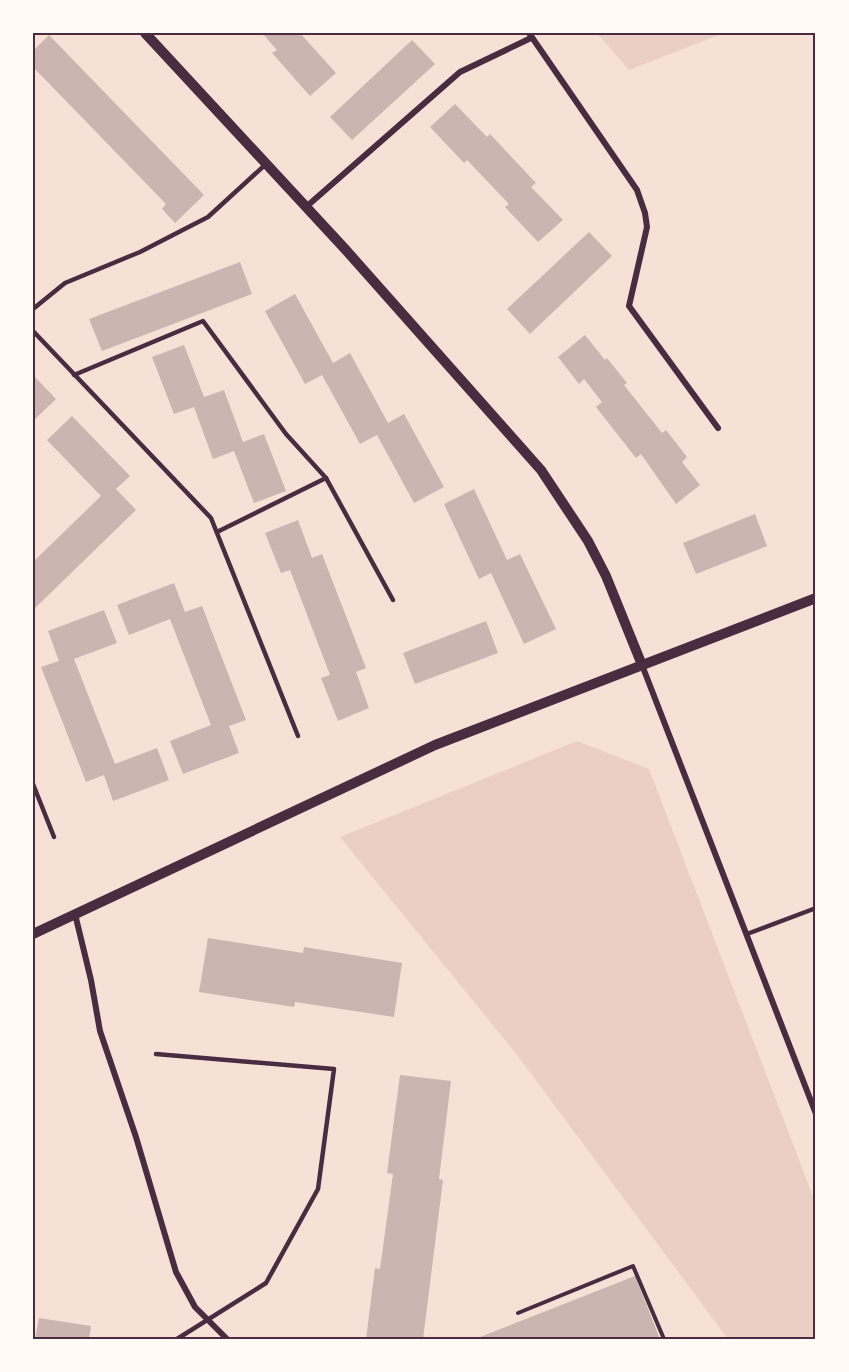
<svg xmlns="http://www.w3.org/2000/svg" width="849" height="1372" font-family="Raleway,sans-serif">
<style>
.green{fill:#ebcfc5}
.building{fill:#ccb4b1}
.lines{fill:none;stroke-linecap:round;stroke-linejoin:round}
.path{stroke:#4a2c40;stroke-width:4}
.service{stroke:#4a2c40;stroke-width:4.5}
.minor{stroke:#4a2c40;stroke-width:6}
.tertiary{stroke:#4a2c40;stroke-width:10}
.neatline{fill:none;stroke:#4a2c40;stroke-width:2}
</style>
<rect width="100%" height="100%" fill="#f7e1d7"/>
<g class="green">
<path d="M 597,33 L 724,33 L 629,70 Z"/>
<path d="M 577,741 L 649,769 L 816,1204 L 816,1339 L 728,1339 L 518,1056 L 340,837 Z"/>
</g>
<g class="building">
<path d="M 262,33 L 300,33 L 336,73 L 310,96 L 272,53 L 277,50 Z"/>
<path d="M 49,35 L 204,195 L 175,223 L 162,209 L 166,204 L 33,67 L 33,51 Z"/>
<path d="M 412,40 L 435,64 L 352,140 L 330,117 Z"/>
<path d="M 455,104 L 487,137 L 490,134 L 536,183 L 531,187 L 563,220 L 538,242 L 505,207 L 509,204 L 467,160 L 464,163 L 430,127 Z"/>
<path d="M 589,232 L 612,256 L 530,334 L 507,309 Z"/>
<path d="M 240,262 L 252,294 L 102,351 L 89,319 Z"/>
<path d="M 295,294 L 333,363 L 350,353 L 388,423 L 404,414 L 444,487 L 414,503 L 377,435 L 360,444 L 322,375 L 305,384 L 265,311 Z"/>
<path d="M 585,335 L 605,360 L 607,358 L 627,383 L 624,385 L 662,433 L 666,430 L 687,457 L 682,462 L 700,485 L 676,504 L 641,454 L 636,458 L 596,407 L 602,402 L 584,379 L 579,384 L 558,357 Z"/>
<path d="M 184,345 L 204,397 L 224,390 L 243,442 L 264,434 L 286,491 L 254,503 L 234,451 L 213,459 L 194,407 L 174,414 L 152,357 Z"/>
<path d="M 34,376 L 56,399 L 33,421 L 33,377 Z"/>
<path d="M 72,416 L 130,476 L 116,489 L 136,510 L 33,610 L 33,562 L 101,496 L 47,440 Z"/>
<path d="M 474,489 L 507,560 L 520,554 L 556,629 L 524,644 L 491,573 L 479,579 L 444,504 Z"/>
<path d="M 755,514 L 767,546 L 696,574 L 683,543 Z"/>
<path d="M 298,520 L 312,558 L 322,554 L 366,668 L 356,672 L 369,708 L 338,721 L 321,678 L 330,675 L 290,570 L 281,573 L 265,533 Z"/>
<path d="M 174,583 L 185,612 L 202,606 L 246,720 L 229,726 L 239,753 L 183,774 L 170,741 L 211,725 L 170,619 L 129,635 L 117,605 Z"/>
<path d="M 104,610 L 117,643 L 74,659 L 115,764 L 157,748 L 169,780 L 113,801 L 104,775 L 86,782 L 41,667 L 59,661 L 48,631 Z"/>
<path d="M 486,621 L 498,653 L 415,684 L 403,653 Z"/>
<path d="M 208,938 L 303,953 L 304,947 L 402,963 L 394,1017 L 295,1002 L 294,1007 L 199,992 Z"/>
<path d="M 400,1075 L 451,1081 L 439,1179 L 443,1180 L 423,1339 L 366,1339 L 375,1268 L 380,1269 L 393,1174 L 387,1173 Z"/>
<path d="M 635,1276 L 660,1339 L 475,1339 Z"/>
<path d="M 39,1318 L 91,1326 L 89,1339 L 35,1339 Z"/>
</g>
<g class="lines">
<path class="path" d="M 518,1313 L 633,1266 L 664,1339"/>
<g class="service">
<path d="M 33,309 L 65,283 L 140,252 L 208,217 L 266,164"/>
<path d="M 33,331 L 211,518 L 298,736"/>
<path d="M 74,375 L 203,321 L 286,434 L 326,478 L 217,532"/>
<path d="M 326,478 L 393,600"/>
<path d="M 33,784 L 54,837"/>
<path d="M 747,934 L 816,908"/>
<path d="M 156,1054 L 334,1069 L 318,1189 L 266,1283 L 177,1339"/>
</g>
<g class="minor">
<path d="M 529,33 L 637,190 L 645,213 L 647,227 L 629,306 L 718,428"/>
<path d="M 306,207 L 460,72 L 531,38"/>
<path d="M 642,665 L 816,1114"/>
<path d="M 75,914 L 91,980 L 100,1031 L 136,1137 L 176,1272 L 195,1307 L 227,1339"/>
</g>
<g class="tertiary">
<path d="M 145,33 L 345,249 L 541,470 L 588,541 L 606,576 L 642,665"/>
<path d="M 33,934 L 435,745 L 816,598"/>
</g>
</g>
<rect width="849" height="1372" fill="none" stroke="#fffaf5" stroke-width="69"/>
<rect x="34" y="34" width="780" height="1304" class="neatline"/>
</svg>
